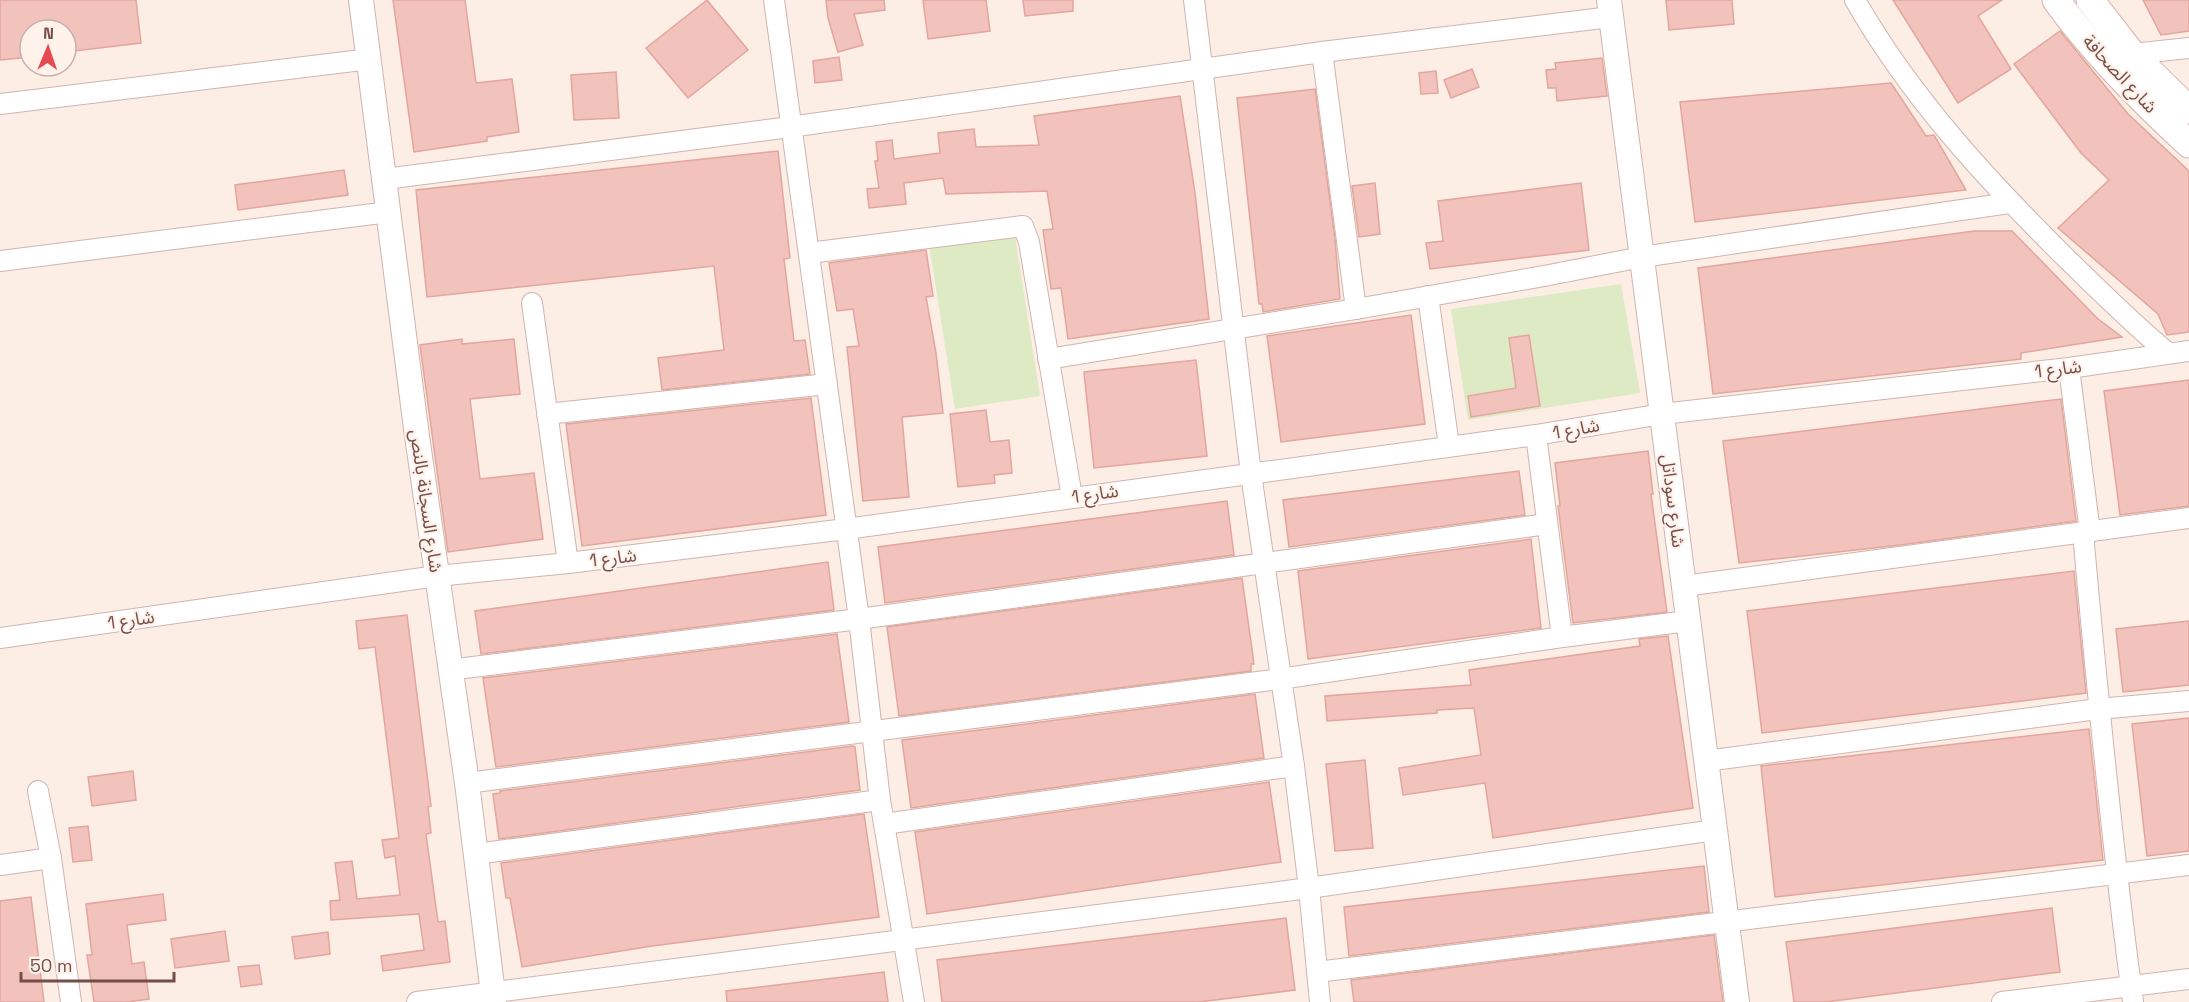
<svg xmlns="http://www.w3.org/2000/svg" width="2189" height="1002" font-family="'Space Grotesk','Noto Sans Arabic',sans-serif">
<style>
.green{fill:#ddeac3}
.building{fill:#f1c3bc;stroke:#e4a59d;stroke-width:1.5}
.lines{fill:none;stroke-linecap:round;stroke-linejoin:round}
.minor-casing{stroke:#d0b4ae;stroke-width:22}
.tertiary-casing{stroke:#d0b4ae;stroke-width:26}
.secondary-casing{stroke:#d5b4ad;stroke-width:29}
.minor{stroke:#fff;stroke-width:20}
.tertiary{stroke:#fff;stroke-width:24}
.secondary{stroke:#fff;stroke-width:27}
.labels{text-anchor:middle;stroke-width:4.5;stroke-linejoin:round;paint-order:stroke}
.street-label{font-size:18px;fill:#754e4a;stroke:#fff2eb}
</style>
<rect width="100%" height="100%" fill="#fcede5"/>
<g class="green">
<path d="M 1014,230 L 1040,396 L 955,409 L 929,244 Z"/>
<path d="M 1621,284 L 1640,393 L 1468,420 L 1451,309 Z"/>
</g>
<g class="building">
<path d="M 0,0 L 136,0 L 141,43 L 66,52 L 66,30 L 30,30 L 30,57 L 0,60 Z"/>
<path d="M 393,0 L 465,0 L 476,83 L 512,79 L 519,132 L 487,137 L 487,141 L 414,152 Z"/>
<path d="M 707,0 L 748,50 L 688,98 L 646,48 Z"/>
<path d="M 826,0 L 884,0 L 885,10 L 854,14 L 863,45 L 838,52 L 828,18 Z"/>
<path d="M 923,0 L 986,0 L 990,31 L 928,39 Z"/>
<path d="M 1023,0 L 1073,0 L 1073,11 L 1025,16 Z"/>
<path d="M 1666,0 L 1732,0 L 1734,24 L 1669,30 Z"/>
<path d="M 1893,0 L 2002,0 L 1978,16 L 2011,69 L 1958,103 Z"/>
<path d="M 2143,0 L 2189,0 L 2189,31 L 2161,35 Z"/>
<path d="M 2060,31 L 2128,114 L 2189,171 L 2189,332 L 2167,335 L 2158,314 L 2058,228 L 2109,180 L 2081,153 L 2014,64 Z"/>
<path d="M 839,57 L 842,80 L 815,83 L 813,61 Z"/>
<path d="M 1602,58 L 1607,96 L 1557,101 L 1556,88 L 1548,88 L 1546,70 L 1556,69 L 1555,63 Z"/>
<path d="M 1472,69 L 1479,87 L 1451,98 L 1444,80 Z"/>
<path d="M 1436,71 L 1438,93 L 1421,94 L 1419,73 Z"/>
<path d="M 616,72 L 619,118 L 574,120 L 571,75 Z"/>
<path d="M 1891,83 L 1926,136 L 1934,135 L 1966,190 L 1695,222 L 1680,102 Z"/>
<path d="M 1315,89 L 1335,239 L 1340,299 L 1263,312 L 1262,304 L 1259,304 L 1237,98 Z"/>
<path d="M 1180,96 L 1195,193 L 1209,319 L 1068,339 L 1061,288 L 1051,289 L 1043,230 L 1053,229 L 1047,191 L 946,194 L 943,178 L 904,183 L 906,204 L 869,208 L 867,189 L 879,188 L 875,161 L 878,161 L 876,142 L 892,140 L 894,159 L 940,153 L 938,133 L 974,129 L 976,147 L 1039,145 L 1034,116 Z"/>
<path d="M 778,151 L 790,258 L 784,259 L 794,341 L 805,340 L 810,374 L 662,390 L 658,358 L 724,350 L 714,266 L 427,297 L 416,190 Z"/>
<path d="M 344,170 L 348,195 L 238,210 L 235,185 Z"/>
<path d="M 1375,183 L 1380,234 L 1359,237 L 1352,186 Z"/>
<path d="M 1581,183 L 1589,250 L 1430,269 L 1426,243 L 1443,241 L 1438,201 Z"/>
<path d="M 1974,231 L 2012,231 L 2098,319 L 2122,337 L 2021,353 L 2021,359 L 1713,394 L 1698,268 Z"/>
<path d="M 926,250 L 933,296 L 926,297 L 936,353 L 943,413 L 902,417 L 909,497 L 863,501 L 847,347 L 859,346 L 853,309 L 837,311 L 829,263 Z"/>
<path d="M 1411,315 L 1425,424 L 1281,442 L 1267,336 Z"/>
<path d="M 1529,335 L 1540,406 L 1471,417 L 1468,396 L 1516,388 L 1509,338 Z"/>
<path d="M 462,339 L 462,344 L 514,339 L 520,394 L 470,399 L 480,479 L 534,473 L 543,539 L 448,552 L 420,345 Z"/>
<path d="M 1196,360 L 1207,456 L 1094,468 L 1084,372 Z"/>
<path d="M 2189,380 L 2189,506 L 2120,515 L 2104,391 Z"/>
<path d="M 811,398 L 826,515 L 582,546 L 566,424 Z"/>
<path d="M 2061,399 L 2076,521 L 1900,545 L 1739,563 L 1723,441 Z"/>
<path d="M 986,410 L 990,442 L 1009,440 L 1012,473 L 994,475 L 995,483 L 958,487 L 950,414 Z"/>
<path d="M 1648,451 L 1653,494 L 1651,494 L 1667,612 L 1573,623 L 1558,506 L 1560,506 L 1555,463 Z"/>
<path d="M 1519,471 L 1525,515 L 1289,547 L 1283,500 Z"/>
<path d="M 1227,501 L 1234,555 L 885,603 L 878,547 Z"/>
<path d="M 1531,539 L 1541,628 L 1308,659 L 1298,571 Z"/>
<path d="M 828,562 L 834,610 L 481,654 L 475,611 Z"/>
<path d="M 2074,571 L 2086,693 L 1762,733 L 1747,611 Z"/>
<path d="M 1242,578 L 1254,664 L 1251,664 L 1251,671 L 899,716 L 887,627 Z"/>
<path d="M 407,615 L 431,806 L 428,807 L 431,833 L 426,834 L 438,922 L 445,921 L 450,962 L 383,971 L 381,956 L 424,950 L 419,914 L 331,920 L 330,901 L 340,900 L 335,863 L 352,861 L 357,899 L 400,895 L 395,856 L 385,858 L 382,840 L 399,838 L 375,647 L 359,649 L 356,621 Z"/>
<path d="M 2189,621 L 2189,685 L 2123,692 L 2116,629 Z"/>
<path d="M 837,634 L 849,722 L 496,767 L 483,678 Z"/>
<path d="M 1668,636 L 1693,808 L 1493,838 L 1485,783 L 1403,795 L 1399,768 L 1481,755 L 1474,708 L 1437,710 L 1437,713 L 1327,721 L 1325,696 L 1471,685 L 1469,670 L 1640,646 L 1639,639 Z"/>
<path d="M 1255,694 L 1264,758 L 911,808 L 902,740 Z"/>
<path d="M 2189,718 L 2189,851 L 2147,856 L 2132,724 Z"/>
<path d="M 2089,729 L 2103,860 L 1775,897 L 1761,766 Z"/>
<path d="M 853,746 L 855,747 L 860,790 L 499,839 L 493,794 L 500,793 L 500,791 Z"/>
<path d="M 1365,760 L 1373,848 L 1335,851 L 1326,764 Z"/>
<path d="M 133,771 L 136,800 L 92,806 L 88,777 Z"/>
<path d="M 1269,782 L 1281,862 L 927,914 L 915,832 Z"/>
<path d="M 864,814 L 879,917 L 652,946 L 522,967 L 510,898 L 506,898 L 501,863 Z"/>
<path d="M 88,826 L 92,860 L 73,862 L 69,828 Z"/>
<path d="M 1704,866 L 1709,912 L 1349,956 L 1344,907 Z"/>
<path d="M 163,894 L 166,920 L 127,925 L 132,964 L 144,962 L 149,999 L 127,1002 L 94,1002 L 87,955 L 92,955 L 86,904 Z"/>
<path d="M 31,897 L 44,1002 L 0,1002 L 0,901 Z"/>
<path d="M 2052,908 L 2060,972 L 1826,1002 L 1794,1002 L 1786,942 Z"/>
<path d="M 1286,918 L 1295,990 L 1199,1002 L 942,1002 L 937,960 Z"/>
<path d="M 225,931 L 229,961 L 175,968 L 171,939 Z"/>
<path d="M 328,932 L 330,954 L 295,959 L 292,937 Z"/>
<path d="M 1714,935 L 1723,1002 L 1354,1002 L 1351,980 Z"/>
<path d="M 259,965 L 262,984 L 241,987 L 238,967 Z"/>
<path d="M 884,972 L 888,1002 L 727,1002 L 726,991 Z"/>
</g>
<g class="lines">
<g class="minor-casing">
<g id="minor">
<path d="M 774,0 L 859,619 L 880,800 L 914,1002"/>
<path d="M 1194,0 L 1251,474 L 1294,766 L 1309,888 L 1320,1002"/>
<path d="M 1855,0 C 1911,98 1988,181 2068,260 C 2101,292 2133,324 2168,353"/>
<path d="M 1322,52 L 1356,309"/>
<path d="M 2132,54 L 2189,48"/>
<path d="M 0,104 L 370,59"/>
<path d="M 385,179 L 790,127 L 1322,52 L 1611,17"/>
<path d="M 809,253 L 1023,226 L 1029,242 L 1072,497"/>
<path d="M 0,261 L 389,212"/>
<path d="M 1428,296 L 1449,446"/>
<path d="M 532,303 L 568,563"/>
<path d="M 1048,359 L 1356,309 L 1544,276 L 1642,257 L 2009,203"/>
<path d="M 2069,368 L 2090,532"/>
<path d="M 547,414 L 827,384"/>
<path d="M 1536,435 L 1562,637"/>
<path d="M 2083,533 C 2097,690 2112,846 2133,1002"/>
<path d="M 1684,586 L 2189,518"/>
<path d="M 0,638 L 437,576 L 568,563 L 846,529 L 1536,435 L 1662,414 L 2069,368 L 2189,351"/>
<path d="M 449,670 L 859,619 L 1547,524"/>
<path d="M 1706,761 L 2098,709 L 2189,701"/>
<path d="M 467,783 L 1280,679 L 1562,637 L 1688,621"/>
<path d="M 38,791 L 51,858 L 71,1002"/>
<path d="M 884,824 L 1294,766"/>
<path d="M 476,854 L 880,800"/>
<path d="M 0,865 L 51,858"/>
<path d="M 1317,972 L 2189,865"/>
<path d="M 417,1002 L 1309,888 L 1715,830"/>
<path d="M 2002,1002 L 2189,979"/>
</g>
</g>
<g class="tertiary-casing">
<g id="tertiary">
<path d="M 361,0 L 417,436 L 467,783 L 494,1002"/>
<path d="M 1609,0 L 1737,1002"/>
</g>
</g>
<g class="secondary-casing">
<g id="secondary">
<path d="M 2056,0 C 2094,53 2141,100 2189,144"/>
<path d="M 2090,0 L 2132,54 L 2189,110"/>
</g>
</g>
<use href="#minor" class="minor"/>
<use href="#tertiary" class="tertiary"/>
<use href="#secondary" class="secondary"/>
</g>
<g class="labels">
<g class="street-label">
<text transform="translate(2120 74) rotate(47)" y="6">شارع الصحافة</text>
<text transform="translate(2058 369) rotate(-7)" y="6">شارع 1</text>
<text transform="translate(1576 429) rotate(-10)" y="6">شارع 1</text>
<text transform="translate(1095 494) rotate(-8)" y="6">شارع 1</text>
<text transform="translate(426 501) rotate(82)" y="6">شارع السجانة بالنص</text>
<text transform="translate(1673 501) rotate(83)" y="6">شارع سوداتل</text>
<text transform="translate(613 558) rotate(-7)" y="6">شارع 1</text>
<text transform="translate(131 620) rotate(-8)" y="6">شارع 1</text>
</g>
</g>
<g transform="translate(48 48) rotate(2)"><circle r="28" fill="#fff2eb" stroke="#c8b0ab" stroke-width="1.5"/>
<path d="M0-4.5L10 22L0 15L-10 22Z" fill="#e54b52"/>
<text y="-9" font-size="16" font-weight="bold" text-anchor="middle" fill="#754e4a">N</text>
</g>
<path d="M21 972v9h153v-9" fill="none" stroke="#754e4a" stroke-width="3"/>
<text x="30" y="972" font-size="18" fill="#754e4a" stroke="#fff2eb" stroke-width="4.5" paint-order="stroke">50 m</text>
</svg>
